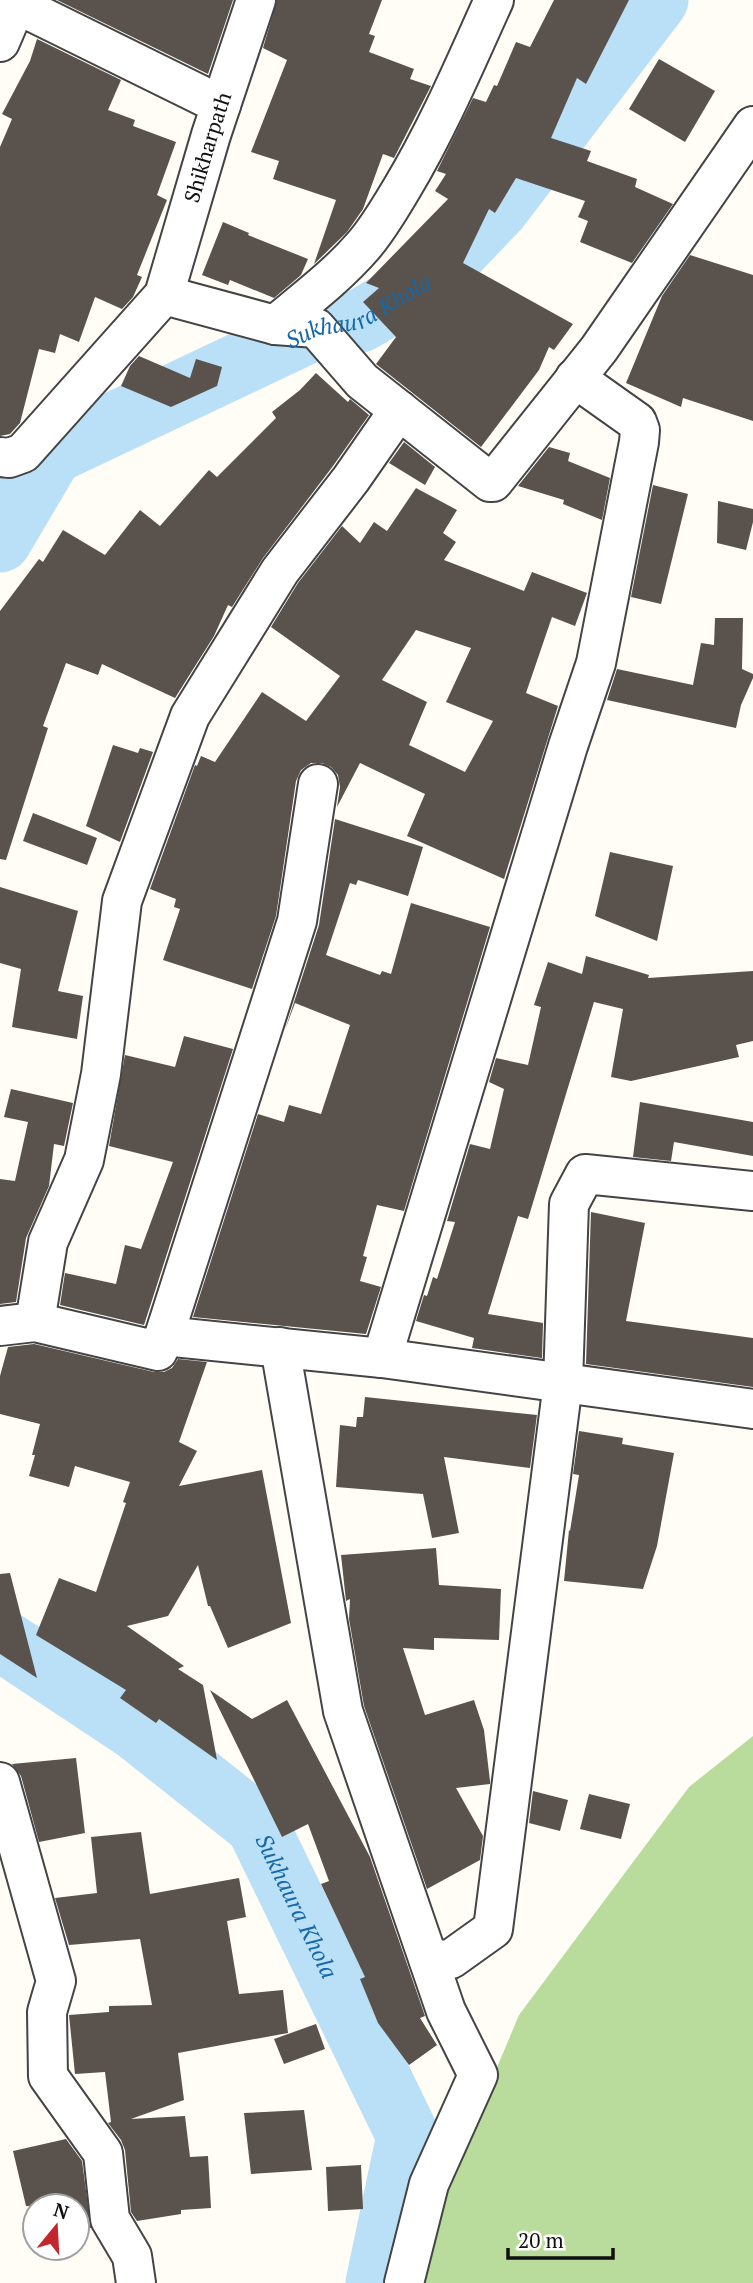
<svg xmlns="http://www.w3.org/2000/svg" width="753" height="2283" font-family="'PT Serif',serif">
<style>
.forest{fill:#b9dc9c}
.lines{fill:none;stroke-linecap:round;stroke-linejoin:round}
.river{stroke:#b9e0f7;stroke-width:63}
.building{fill:#5a524d;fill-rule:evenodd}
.street-casing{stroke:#444;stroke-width:42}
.street{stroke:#fff;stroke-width:38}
.labels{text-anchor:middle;stroke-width:7;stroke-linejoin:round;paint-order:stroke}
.street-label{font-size:21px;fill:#111;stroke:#fff}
.water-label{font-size:23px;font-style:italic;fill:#1768a6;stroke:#fff}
</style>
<rect width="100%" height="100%" fill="#fffdf5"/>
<path class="forest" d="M 753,1736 L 753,2283 L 412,2283 L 413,2267 L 519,2015 L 689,1787 Z"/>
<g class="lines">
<g class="river">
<path id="s1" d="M 0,541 L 52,453 L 316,328 L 360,321 L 428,281 L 497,209 L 657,0"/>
<path id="s2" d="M 0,1639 L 136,1729 L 257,1825 L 408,2136 L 377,2283"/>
</g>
</g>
<g class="building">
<path d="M 57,0 L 233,0 L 208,74 Z"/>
<path d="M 277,0 L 382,0 L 369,34 L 375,36 L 369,52 L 414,69 L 410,79 L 431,86 L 394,158 L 383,154 L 363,209 L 347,232 L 314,264 L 336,200 L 273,179 L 279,161 L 251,152 L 287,60 L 263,48 Z"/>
<path d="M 554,0 L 629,0 L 586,84 L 577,78 L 551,138 L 591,151 L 587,161 L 637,179 L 635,187 L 673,204 L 632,263 L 580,242 L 588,221 L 578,217 L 585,201 L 516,178 L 495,213 L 489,209 L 463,263 L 573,324 L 554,350 L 549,347 L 539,370 L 481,447 L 376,364 L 396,337 L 363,302 L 379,288 L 366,283 L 448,199 L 435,191 L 446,174 L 437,171 L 473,98 L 486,102 L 494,85 L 497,86 L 516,42 L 530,47 Z"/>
<path d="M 37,39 L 121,80 L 108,110 L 135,120 L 133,126 L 176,142 L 157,195 L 167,200 L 137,275 L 142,277 L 133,297 L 122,309 L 95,297 L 79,342 L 60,334 L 55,353 L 39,349 L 20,423 L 10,434 L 0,436 L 0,147 L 12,119 L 2,114 L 30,61 Z"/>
<path d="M 659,59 L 715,91 L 685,142 L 629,109 Z"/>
<path d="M 223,222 L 249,233 L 248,235 L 308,259 L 301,275 L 274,298 L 230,280 L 228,285 L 202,275 Z"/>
<path d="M 690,255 L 753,275 L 753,421 L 683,398 L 681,407 L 626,383 L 662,296 Z"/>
<path d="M 139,356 L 190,378 L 196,359 L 222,367 L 217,386 L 171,407 L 121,386 L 130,366 Z"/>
<path d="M 316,373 L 348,402 L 350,399 L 369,415 L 333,466 L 263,558 L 232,607 L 228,605 L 214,636 L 175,698 L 102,664 L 98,675 L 66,663 L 43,726 L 48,728 L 6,860 L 0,859 L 0,611 L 39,559 L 43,562 L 63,530 L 105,555 L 140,510 L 160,526 L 209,470 L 217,477 L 276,418 L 272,412 L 300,390 Z"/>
<path d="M 404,442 L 435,467 L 425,485 L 389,463 Z"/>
<path d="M 549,447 L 570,453 L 568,461 L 610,478 L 602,520 L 563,504 L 564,500 L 518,486 Z"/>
<path d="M 653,485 L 688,494 L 661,604 L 631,597 Z"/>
<path d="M 416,488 L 457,510 L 443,533 L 456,542 L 444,560 L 524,591 L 532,572 L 587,593 L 575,626 L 552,617 L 526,693 L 558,706 L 504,879 L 407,836 L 425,794 L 360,763 L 337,807 L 340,787 L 338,775 L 331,767 L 322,763 L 311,763 L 301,770 L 296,781 L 276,916 L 252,989 L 163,960 L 180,909 L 174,907 L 176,899 L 150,889 L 195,765 L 197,766 L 201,756 L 215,762 L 262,692 L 306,721 L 340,676 L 271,627 L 298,583 L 342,526 L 360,543 L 374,522 L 387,531 ZM 416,630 L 471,648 L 446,702 L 493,721 L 465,772 L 409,745 L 427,702 L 382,680 Z"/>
<path d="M 718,501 L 753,509 L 753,522 L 746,550 L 717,543 Z"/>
<path d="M 715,618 L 743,618 L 742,669 L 753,674 L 753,678 L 741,705 L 736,728 L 607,700 L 617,669 L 693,685 L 701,643 L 714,645 Z"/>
<path d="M 113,745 L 138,753 L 140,748 L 153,752 L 120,842 L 86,826 Z"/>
<path d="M 33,813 L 97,838 L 87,865 L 23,841 Z"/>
<path d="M 335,819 L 423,847 L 408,896 L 358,880 L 356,885 L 350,883 L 326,955 L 380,975 L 382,971 L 391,974 L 411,903 L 490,927 L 404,1211 L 377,1205 L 363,1256 L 367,1257 L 360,1281 L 381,1287 L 366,1334 L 193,1317 L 258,1114 L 284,1122 L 289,1105 L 321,1114 L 350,1025 L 295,1003 L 285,1030 L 319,925 Z"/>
<path d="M 610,852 L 673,866 L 657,941 L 595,916 Z"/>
<path d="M 0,887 L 78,911 L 58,991 L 83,996 L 77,1039 L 12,1027 L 21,969 L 0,963 Z"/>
<path d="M 586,956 L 649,975 L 648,978 L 753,971 L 753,1041 L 736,1045 L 739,1057 L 631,1081 L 611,1077 L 623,1009 L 594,1002 L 528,1219 L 518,1216 L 488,1314 L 543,1323 L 542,1358 L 472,1348 L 474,1338 L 416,1321 L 424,1295 L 427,1296 L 433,1277 L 437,1279 L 455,1222 L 447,1221 L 470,1144 L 490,1149 L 504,1089 L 489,1082 L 496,1058 L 528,1065 L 541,1007 L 534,1005 L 548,962 L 582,974 Z"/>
<path d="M 184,1036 L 233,1049 L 144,1325 L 60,1305 L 65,1273 L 116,1284 L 125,1245 L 141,1249 L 173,1162 L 109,1146 L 125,1055 L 175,1067 Z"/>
<path d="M 11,1089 L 73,1103 L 64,1146 L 54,1144 L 49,1186 L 26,1238 L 16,1302 L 0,1304 L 0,1179 L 15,1181 L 28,1122 L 4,1117 Z"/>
<path d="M 640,1102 L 753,1122 L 753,1156 L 674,1142 L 671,1161 L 633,1157 Z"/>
<path d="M 591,1212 L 645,1223 L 626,1321 L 753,1338 L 753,1387 L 586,1364 Z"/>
<path d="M 34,1344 L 154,1372 L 164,1372 L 172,1368 L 178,1359 L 207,1362 L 179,1442 L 197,1451 L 179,1486 L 262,1470 L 291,1623 L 228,1648 L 210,1606 L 208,1606 L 198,1565 L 168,1616 L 127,1626 L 184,1666 L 178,1669 L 203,1685 L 217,1760 L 159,1719 L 156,1723 L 120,1698 L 126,1690 L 36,1635 L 59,1578 L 96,1592 L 126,1503 L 123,1502 L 130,1482 L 75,1466 L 69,1487 L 29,1476 L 35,1455 L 32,1455 L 40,1424 L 0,1414 L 0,1376 L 8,1347 Z"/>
<path d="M 365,1397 L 537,1415 L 530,1468 L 444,1457 L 459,1533 L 432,1538 L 423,1494 L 336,1487 L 340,1425 L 356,1427 L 357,1417 L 363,1417 Z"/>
<path d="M 579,1431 L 623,1438 L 622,1444 L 674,1453 L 657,1546 L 643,1589 L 564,1581 L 569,1530 L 570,1531 L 579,1475 L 573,1474 Z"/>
<path d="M 436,1548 L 439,1585 L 501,1589 L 499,1640 L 434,1638 L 434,1650 L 403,1648 L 425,1715 L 474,1700 L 484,1730 L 490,1781 L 490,1784 L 456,1788 L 483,1836 L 480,1860 L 427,1889 L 364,1706 L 349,1619 L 350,1599 L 346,1601 L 341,1555 Z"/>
<path d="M 10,1573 L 37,1678 L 0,1654 L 0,1574 Z"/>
<path d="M 210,1690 L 252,1719 L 287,1700 L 370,1857 L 425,2016 L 420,2018 L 437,2045 L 409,2065 L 378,2023 L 360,1979 L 365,1977 L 321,1884 L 329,1881 L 308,1824 L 282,1837 Z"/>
<path d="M 76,1758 L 85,1833 L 39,1842 L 21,1776 L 12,1764 Z"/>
<path d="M 533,1791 L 568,1800 L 560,1831 L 529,1823 Z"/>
<path d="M 589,1794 L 630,1804 L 621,1839 L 580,1829 Z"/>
<path d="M 141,1832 L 150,1894 L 239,1878 L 246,1917 L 227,1921 L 239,1994 L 283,1990 L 288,2033 L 178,2053 L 184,2100 L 131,2119 L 185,2116 L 190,2157 L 208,2156 L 211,2208 L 181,2210 L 181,2214 L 137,2221 L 131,2212 L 125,2150 L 121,2140 L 108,2123 L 111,2122 L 105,2072 L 75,2074 L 69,2015 L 109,2012 L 109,2006 L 152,2005 L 140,1939 L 69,1945 L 55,1898 L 97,1893 L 91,1837 Z"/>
<path d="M 316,2024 L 325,2049 L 284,2064 L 274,2039 Z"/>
<path d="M 304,2110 L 312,2170 L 251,2174 L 244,2113 Z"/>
<path d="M 66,2139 L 82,2161 L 91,2228 L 80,2230 L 77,2206 L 26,2206 L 13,2151 Z"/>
<path d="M 361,2165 L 363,2209 L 328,2211 L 326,2167 Z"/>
</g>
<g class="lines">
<g class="street-casing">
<g id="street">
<path d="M 16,4 L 221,105"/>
<path d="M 0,42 L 18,0"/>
<path id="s3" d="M 164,295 L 211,135 L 256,0"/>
<path d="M 275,325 C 305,300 337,276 363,246 C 378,229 390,208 402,188 C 438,128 465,64 494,0"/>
<path d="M 0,457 L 9,458 L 23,453 L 164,295 L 275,325 L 316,328 L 362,381 L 490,482 L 493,482 L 599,349 L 753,126"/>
<path d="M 35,1322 L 48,1242 L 84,1160 L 101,1074 L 122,901 L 190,716 L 280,571 L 351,479 L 399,410"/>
<path d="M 0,1326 L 35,1322 L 158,1351 L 164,1336 L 382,1358 L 753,1409"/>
<path d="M 164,1336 L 297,921 L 318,784"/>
<path d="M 280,1347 L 343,1711 L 446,2011 L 478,2075 L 429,2184 L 404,2283"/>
<path d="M 382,1358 L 568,746 L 596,663 L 639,442 L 640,430 L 637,422 L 575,378"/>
<path d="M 0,1782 L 56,1981 L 47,2012 L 48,2076 L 103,2153 L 110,2219 L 132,2256 L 136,2283"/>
<path d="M 429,1961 L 451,1959 L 493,1929 L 563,1383 L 569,1204 L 585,1174 L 753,1191"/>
</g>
</g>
<use href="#street" class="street"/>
</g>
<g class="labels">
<g class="street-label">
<text dy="7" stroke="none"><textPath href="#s3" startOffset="154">Shikharpath</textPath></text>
</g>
<g class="water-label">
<text dy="8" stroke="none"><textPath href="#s1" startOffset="441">Sukhaura Khola</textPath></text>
<text dy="8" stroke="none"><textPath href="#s2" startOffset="408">Sukhaura Khola</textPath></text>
</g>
</g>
<g transform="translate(56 2227) rotate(18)"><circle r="33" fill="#ffffff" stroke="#a0a0a0" stroke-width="2"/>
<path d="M0-5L12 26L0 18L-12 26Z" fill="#c4262e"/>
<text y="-10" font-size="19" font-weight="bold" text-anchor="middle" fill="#111111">N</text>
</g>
<path d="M508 2248v10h105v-10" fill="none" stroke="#111111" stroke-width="3.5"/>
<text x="518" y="2248" font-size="21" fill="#111111" stroke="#ffffff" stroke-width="5" paint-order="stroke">20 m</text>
</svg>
